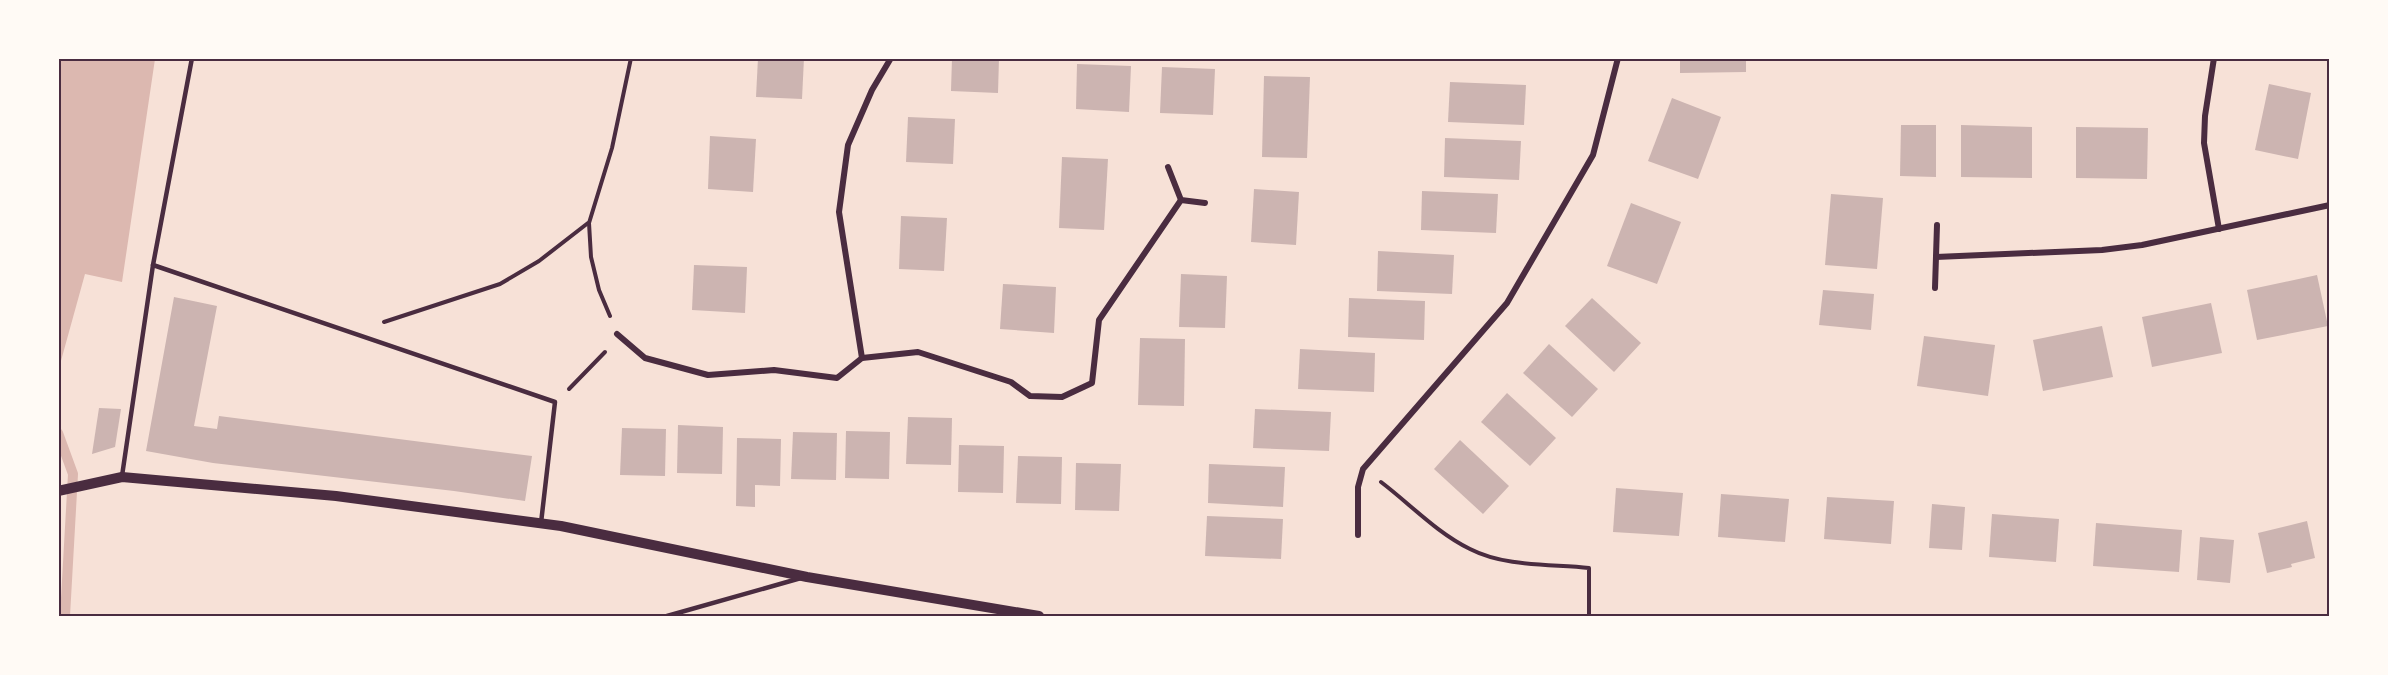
<svg xmlns="http://www.w3.org/2000/svg" width="2388" height="675" font-family="Poppins,sans-serif">
<style>
.water{fill:#dcb8b0}
.lines{fill:none;stroke-linecap:round;stroke-linejoin:round}
.stream{stroke:#dcb8b0;stroke-width:10}
.building{fill:#ccb4b1}
.path{stroke:#4a2c40;stroke-width:4}
.service{stroke:#4a2c40;stroke-width:4.5}
.minor{stroke:#4a2c40;stroke-width:6}
.tertiary{stroke:#4a2c40;stroke-width:10}
.neatline{fill:none;stroke:#4a2c40;stroke-width:2}
</style>
<rect width="100%" height="100%" fill="#f7e1d7"/>
<path class="water" d="M 59,58 L 155,59 L 122,282 L 85,274 L 59,368 Z"/>
<g class="lines">
<path class="stream" d="M 58,433 L 73,474 L 65,616"/>
</g>
<g class="building">
<path d="M 758,58 L 804,58 L 802,99 L 756,97 Z"/>
<path d="M 952,58 L 999,58 L 998,93 L 951,91 Z"/>
<path d="M 1680,58 L 1746,58 L 1746,72 L 1680,73 Z"/>
<path d="M 1077,64 L 1131,66 L 1129,112 L 1076,109 Z"/>
<path d="M 1162,67 L 1215,69 L 1213,115 L 1160,113 Z"/>
<path d="M 1264,76 L 1310,77 L 1307,158 L 1262,157 Z"/>
<path d="M 1450,82 L 1526,85 L 1524,125 L 1448,122 Z"/>
<path d="M 2269,84 L 2311,93 L 2298,159 L 2255,150 Z"/>
<path d="M 1672,98 L 1721,117 L 1698,179 L 1648,161 Z"/>
<path d="M 908,117 L 955,119 L 953,164 L 906,162 Z"/>
<path d="M 1901,125 L 1936,125 L 1936,177 L 1900,176 Z"/>
<path d="M 1961,125 L 2032,127 L 2032,178 L 1961,177 Z"/>
<path d="M 2076,127 L 2148,128 L 2147,179 L 2076,178 Z"/>
<path d="M 710,136 L 756,139 L 753,192 L 708,189 Z"/>
<path d="M 1445,138 L 1521,141 L 1519,180 L 1444,177 Z"/>
<path d="M 1062,157 L 1108,159 L 1104,230 L 1059,228 Z"/>
<path d="M 1254,189 L 1299,192 L 1296,245 L 1251,242 Z"/>
<path d="M 1422,191 L 1498,194 L 1496,233 L 1421,230 Z"/>
<path d="M 1831,194 L 1883,198 L 1877,269 L 1825,265 Z"/>
<path d="M 1631,203 L 1681,222 L 1657,284 L 1607,266 Z"/>
<path d="M 901,216 L 947,218 L 944,271 L 899,269 Z"/>
<path d="M 1378,251 L 1454,255 L 1452,294 L 1377,291 Z"/>
<path d="M 694,265 L 747,267 L 745,313 L 692,310 Z"/>
<path d="M 1181,274 L 1227,276 L 1225,328 L 1179,327 Z"/>
<path d="M 2317,275 L 2328,326 L 2257,340 L 2247,290 Z"/>
<path d="M 1003,284 L 1056,287 L 1054,333 L 1000,329 Z"/>
<path d="M 1823,290 L 1874,294 L 1871,330 L 1819,325 Z"/>
<path d="M 174,297 L 217,306 L 194,426 L 217,429 L 219,416 L 532,456 L 525,501 L 454,491 L 213,463 L 146,451 Z"/>
<path d="M 1349,298 L 1425,301 L 1424,340 L 1348,337 Z"/>
<path d="M 1592,298 L 1641,343 L 1614,372 L 1565,326 Z"/>
<path d="M 2211,303 L 2222,353 L 2152,367 L 2142,317 Z"/>
<path d="M 2102,326 L 2113,377 L 2043,391 L 2033,340 Z"/>
<path d="M 1924,336 L 1995,345 L 1988,396 L 1917,386 Z"/>
<path d="M 1140,338 L 1185,339 L 1184,406 L 1138,405 Z"/>
<path d="M 1549,344 L 1598,389 L 1572,417 L 1523,373 Z"/>
<path d="M 1300,349 L 1375,353 L 1374,392 L 1298,389 Z"/>
<path d="M 1507,393 L 1556,438 L 1530,466 L 1481,422 Z"/>
<path d="M 99,408 L 121,409 L 115,447 L 92,454 Z"/>
<path d="M 1255,409 L 1331,412 L 1329,451 L 1253,448 Z"/>
<path d="M 908,417 L 952,418 L 951,465 L 906,464 Z"/>
<path d="M 678,425 L 723,427 L 722,474 L 677,473 Z"/>
<path d="M 622,428 L 666,429 L 665,476 L 620,475 Z"/>
<path d="M 846,431 L 890,432 L 889,479 L 845,478 Z"/>
<path d="M 793,432 L 837,433 L 836,480 L 791,479 Z"/>
<path d="M 737,438 L 781,439 L 780,486 L 755,485 L 755,507 L 736,506 Z"/>
<path d="M 1460,440 L 1509,486 L 1483,514 L 1434,469 Z"/>
<path d="M 959,445 L 1004,446 L 1003,493 L 958,492 Z"/>
<path d="M 1018,456 L 1062,457 L 1061,504 L 1016,503 Z"/>
<path d="M 1076,463 L 1121,464 L 1119,511 L 1075,510 Z"/>
<path d="M 1209,464 L 1285,467 L 1283,507 L 1208,503 Z"/>
<path d="M 1616,488 L 1683,493 L 1679,536 L 1613,532 Z"/>
<path d="M 1721,494 L 1789,499 L 1785,542 L 1718,537 Z"/>
<path d="M 1827,497 L 1894,501 L 1891,544 L 1824,539 Z"/>
<path d="M 1932,504 L 1965,507 L 1962,550 L 1929,548 Z"/>
<path d="M 1992,514 L 2059,519 L 2056,562 L 1989,557 Z"/>
<path d="M 1207,516 L 1283,519 L 1281,559 L 1205,556 Z"/>
<path d="M 2307,521 L 2315,558 L 2291,564 L 2292,567 L 2267,573 L 2258,533 Z"/>
<path d="M 2096,523 L 2182,530 L 2179,572 L 2093,566 Z"/>
<path d="M 2200,537 L 2234,540 L 2230,583 L 2197,580 Z"/>
</g>
<g class="lines">
<g class="path">
<path d="M 610,316 L 599,290 L 591,257 L 589,223 L 612,148 L 631,58"/>
<path d="M 384,322 L 500,284 L 539,261 L 588,223"/>
<path d="M 569,389 L 605,352"/>
<path d="M 1381,482 C 1410,504 1437,533 1470,549 C 1505,567 1550,564 1589,568 L 1589,616"/>
</g>
<g class="service">
<path d="M 153,265 L 555,402 L 541,523"/>
<path d="M 122,476 L 153,265 L 192,58"/>
<path d="M 667,616 L 801,578"/>
</g>
<g class="minor">
<path d="M 2214,58 L 2205,116 L 2204,143 L 2219,229"/>
<path d="M 1168,167 L 1181,200 L 1205,203"/>
<path d="M 1936,257 L 2102,250 L 2142,245 L 2330,205"/>
<path d="M 1935,288 L 1937,225"/>
<path d="M 617,334 L 645,358 L 708,375 L 774,370 L 837,378 L 862,358 L 918,352 L 1011,382 L 1030,396 L 1062,397 L 1092,383 L 1099,320 L 1181,200"/>
<path d="M 862,358 L 839,212 L 848,145 L 872,90 L 891,58"/>
<path d="M 1358,535 L 1358,487 L 1363,469 L 1507,303 L 1593,155 L 1618,58"/>
</g>
<path class="tertiary" d="M 58,491 L 122,477 L 336,496 L 561,526 L 807,577 L 1039,616"/>
</g>
<rect width="2388" height="675" fill="none" stroke="#fffaf5" stroke-width="120"/>
<rect x="60" y="60" width="2268" height="555" class="neatline"/>
</svg>
